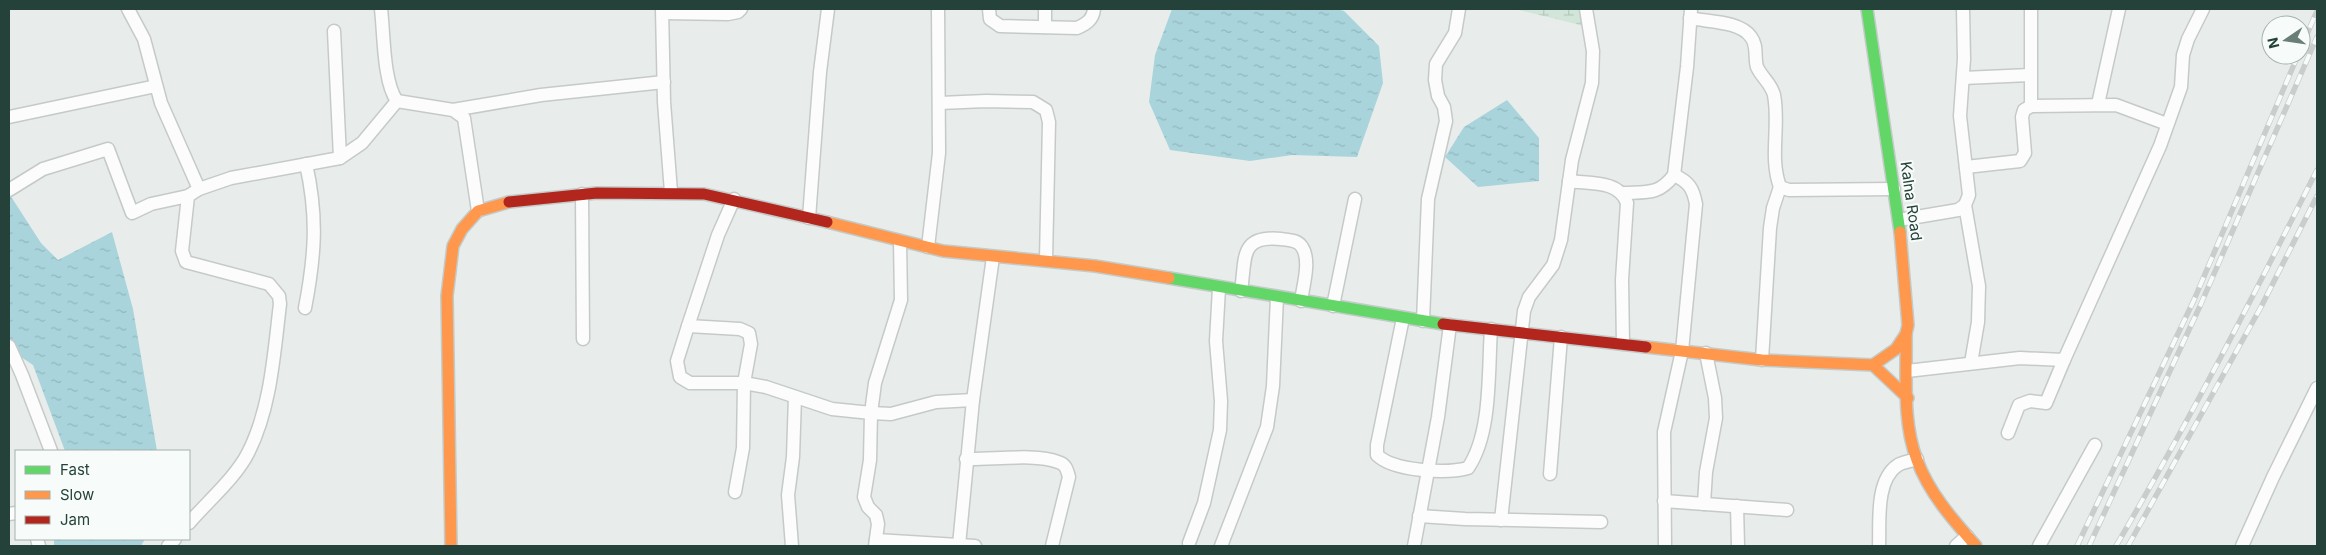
<svg xmlns="http://www.w3.org/2000/svg" width="2326" height="555" font-family="Inter,sans-serif">
<style>
.wetland{fill:url(#wetland-marsh)}
.water{fill:url(#water-ripples)}
.lines{fill:none;stroke-linecap:round;stroke-linejoin:round}
.street-casing{stroke:#c5cac8;stroke-width:15}
.fast-casing{stroke:#c3cbc8;stroke-width:14}
.slow-casing{stroke:#c3cbc8;stroke-width:14}
.jam-casing{stroke:#c3cbc8;stroke-width:14}
.street{stroke:#fcfcfc;stroke-width:12}
.fast{stroke:#63d668;stroke-width:11}
.slow{stroke:#ff974d;stroke-width:11}
.jam{stroke:#b3261e;stroke-width:11}
.rail-casing{stroke:#c9cdcc;stroke-width:5.5}
.rail{stroke:#f7fbf9;stroke-width:4;stroke-dasharray:11;stroke-linecap:butt}
.labels{text-anchor:middle;stroke-width:4;stroke-linejoin:round;paint-order:stroke}
.street-label{font-size:15px;fill:#24423a;stroke:#f7fbf9}
</style>
<defs>
<pattern id="wetland-marsh" width="20" height="14" patternUnits="userSpaceOnUse" patternTransform="scale(1.25)"><rect width="20" height="14" fill="#d1e6d8"/><path d="M1 5h8M5 5V1M11 12h8M15 12V8" fill="none" stroke="#b3c6ba"/></pattern>
<pattern id="water-ripples" width="26" height="14" patternUnits="userSpaceOnUse" patternTransform="scale(1.25)"><rect width="26" height="14" fill="#a9d4db"/><path d="M2 4q2-2 4 0t4 0M15 11q2-2 4 0t4 0" fill="none" stroke="#91b7bd"/></pattern>
</defs>
<rect width="100%" height="100%" fill="#e8edeb"/>
<path class="wetland" d="M 1515,9 L 1579,9 L 1584,26 Z"/>
<g class="water">
<path d="M 1172,9 L 1337,9 L 1344,11 L 1379,46 L 1383,83 L 1357,157 L 1292,155 L 1250,161 L 1170,150 L 1149,102 L 1155,55 Z"/>
<path d="M 1507,100 L 1539,138 L 1539,181 L 1478,187 L 1445,157 L 1464,127 Z"/>
<path d="M 10,195 L 41,243 L 58,260 L 112,232 L 133,309 L 157,451 L 65,451 L 33,365 L 15,353 L 9,340 Z"/>
<path d="M 54,539 L 145,539 L 141,546 L 54,546 Z"/>
</g>
<g class="lines">
<g class="street-casing">
<g id="street">
<path d="M 128,9 L 144,39 L 161,103 L 199,189"/>
<path d="M 381,9 C 384,33 383,82 397,101 L 453,110 L 464,118 L 478,211"/>
<path d="M 662,9 L 664,102 L 671,192"/>
<path d="M 989,9 L 990,19 L 1000,26 L 1077,28 C 1086,24 1093,20 1094,9"/>
<path d="M 663,13 L 728,14 L 738,12 L 741,9"/>
<path d="M 1690,18 C 1708,22 1740,21 1751,37 C 1758,46 1754,57 1757,67 C 1762,78 1771,83 1774,95 C 1780,126 1769,157 1780,187 L 1789,190 L 1894,189"/>
<path d="M 1045,27 L 1045,9"/>
<path d="M 334,31 L 340,158"/>
<path d="M 1963,78 L 2030,75"/>
<path d="M 940,103 L 986,101 L 1033,102 L 1046,110 L 1049,122 L 1046,260"/>
<path d="M 2098,104 L 2119,9"/>
<path d="M 2031,106 L 2031,9"/>
<path d="M 453,110 L 541,95 L 664,82"/>
<path d="M 9,117 L 156,86"/>
<path d="M 1966,167 L 2020,161 L 2025,153 L 2022,117 L 2024,110 L 2031,106 L 2116,105 L 2167,124"/>
<path d="M 1569,181 C 1590,184 1619,180 1627,203 L 1622,280 L 1623,344"/>
<path d="M 9,190 L 43,169 L 108,149 L 132,213 L 151,204 L 188,196 L 199,189 L 231,178 L 340,158 L 362,143 L 397,101"/>
<path d="M 1624,193 C 1647,192 1659,195 1674,175 L 1687,67 L 1691,9"/>
<path d="M 582,194 L 583,339"/>
<path d="M 188,196 L 182,251 L 186,262 L 269,284 L 279,296 L 280,304 C 274,353 271,408 248,453 C 236,477 207,502 189,523"/>
<path d="M 734,199 L 718,235 L 688,326 L 677,361 L 680,377 L 690,383 L 744,383 L 766,387 L 832,409 L 871,413 L 891,414 L 936,402 L 973,400"/>
<path d="M 1965,205 L 1979,286 L 1978,322 L 1971,363"/>
<path d="M 809,218 L 820,72 L 828,9"/>
<path d="M 1899,220 L 1958,210 L 1965,205 L 1969,195 L 1960,116 L 1964,59 L 1963,9"/>
<path d="M 928,247 L 939,153 L 938,9"/>
<path d="M 1241,291 C 1246,258 1239,235 1281,239 C 1289,240 1298,240 1302,247 C 1311,260 1303,286 1301,301"/>
<path d="M 1333,306 L 1355,199"/>
<path d="M 305,308 C 315,256 318,217 306,164"/>
<path d="M 1403,318 L 1377,445 L 1377,455 C 1393,471 1446,474 1468,468 C 1492,433 1488,371 1491,329"/>
<path d="M 1423,321 L 1428,199 L 1446,121 L 1444,107 L 1438,96 L 1435,80 L 1436,64 L 1455,33 L 1459,9"/>
<path d="M 688,326 L 740,329 L 749,333 L 751,344 L 744,383 L 743,448 L 735,492"/>
<path d="M 9,346 L 22,375 L 51,451"/>
<path d="M 1762,360 L 1770,228 L 1773,208 L 1780,187"/>
<path d="M 1907,371 L 2020,358 L 2064,360 L 2160,146 L 2181,87 L 2183,55 L 2188,39 L 2203,9"/>
<path d="M 2008,433 L 2019,405 L 2030,401 L 2046,403 L 2064,360"/>
<path d="M 966,459 C 991,460 1036,453 1058,462 C 1066,464 1067,470 1069,477 L 1052,546"/>
<path d="M 1550,474 L 1561,337"/>
<path d="M 1664,501 L 1787,510"/>
<path d="M 1704,504 L 1706,472 L 1716,418 L 1715,398 L 1706,353"/>
<path d="M 1737,506 L 1738,546"/>
<path d="M 9,514 L 16,513"/>
<path d="M 1419,516 L 1465,519 L 1601,522"/>
<path d="M 1501,520 L 1524,311 L 1529,297 L 1553,265 L 1561,240 L 1572,160 L 1592,83 L 1593,51 L 1586,9"/>
<path d="M 37,539 L 39,546"/>
<path d="M 876,540 L 975,546"/>
<path d="M 1189,543 L 1204,503 L 1220,430 L 1221,401 L 1216,341 L 1219,288"/>
<path d="M 959,545 L 973,400 L 993,257"/>
<path d="M 168,546 L 175,539"/>
<path d="M 792,546 L 788,495 L 793,457 L 795,397"/>
<path d="M 875,546 L 878,524 L 876,515 L 868,507 L 864,497 L 870,460 L 871,413 L 875,383 L 901,300 L 900,241"/>
<path d="M 1221,546 L 1267,427 L 1273,386 L 1277,297"/>
<path d="M 1414,546 L 1438,417 L 1450,325"/>
<path d="M 1665,546 L 1664,432 L 1682,351 L 1696,204 C 1693,188 1689,182 1674,175"/>
<path d="M 1879,546 C 1880,523 1875,480 1898,465 C 1903,462 1911,461 1917,459"/>
<path d="M 1956,546 L 1967,536"/>
<path d="M 2039,546 L 2095,445"/>
<path d="M 2242,546 L 2273,477 L 2317,388"/>
</g>
</g>
<g class="fast-casing">
<g id="fast">
<path d="M 1867,9 L 1900,232"/>
<path d="M 1169,278 L 1443,324"/>
</g>
</g>
<g class="slow-casing">
<g id="slow">
<path d="M 827,222 L 943,251 L 1095,266 L 1169,278"/>
<path d="M 1906,334 C 1907,376 1902,421 1917,460 C 1929,493 1953,520 1976,546"/>
<path d="M 1646,347 L 1762,360 L 1873,365 L 1896,349 L 1906,334 L 1908,325 L 1900,232"/>
<path d="M 1873,365 L 1908,398"/>
<path d="M 451,546 L 447,296 L 453,246 L 462,229 L 478,211 L 509,202"/>
</g>
</g>
<g class="jam-casing">
<g id="jam">
<path d="M 509,202 L 597,193 L 704,194 L 827,222"/>
<path d="M 1443,324 L 1646,347"/>
</g>
</g>
<use href="#street" class="street"/>
<use href="#fast" class="fast"/>
<use href="#slow" class="slow"/>
<use href="#jam" class="jam"/>
<g class="rail-casing">
<g id="rail">
<path d="M 2301,48 L 2317,11"/>
<path d="M 2077,546 L 2194,300 L 2298,55"/>
<path d="M 2089,546 L 2200,306 L 2317,37"/>
<path d="M 2116,546 C 2188,423 2253,297 2317,170"/>
<path d="M 2128,546 L 2261,307 L 2317,196"/>
</g>
</g>
<use href="#rail" class="rail"/>
</g>
<g class="labels">
<g class="street-label">
<text transform="translate(1911 201) rotate(82)" y="5">Kalna Road</text>
</g>
</g>
<rect width="2326" height="555" fill="none" stroke="#24423a" stroke-width="20"/>
<rect x="15" y="450" width="175" height="90" fill="#f7fbf9" stroke="#a3b1ad"/>
<rect x="25" y="466" width="25" height="8" fill="#63d668" stroke="#a3b1ad"/>
<text x="60" y="475" font-size="15" fill="#24423a">Fast</text>
<rect x="25" y="491" width="25" height="8" fill="#ff974d" stroke="#a3b1ad"/>
<text x="60" y="500" font-size="15" fill="#24423a">Slow</text>
<rect x="25" y="516" width="25" height="8" fill="#b3261e" stroke="#a3b1ad"/>
<text x="60" y="525" font-size="15" fill="#24423a">Jam</text>
<g transform="translate(2286 40) rotate(257)"><circle r="24" fill="#f7fbf9" stroke="#a3b1ad"/>
<path d="M0-4L9 19L0 12L-9 19Z" fill="#697e78"/>
<text y="-8" font-size="14" font-weight="bold" text-anchor="middle" fill="#24423a">N</text>
</g>
</svg>
